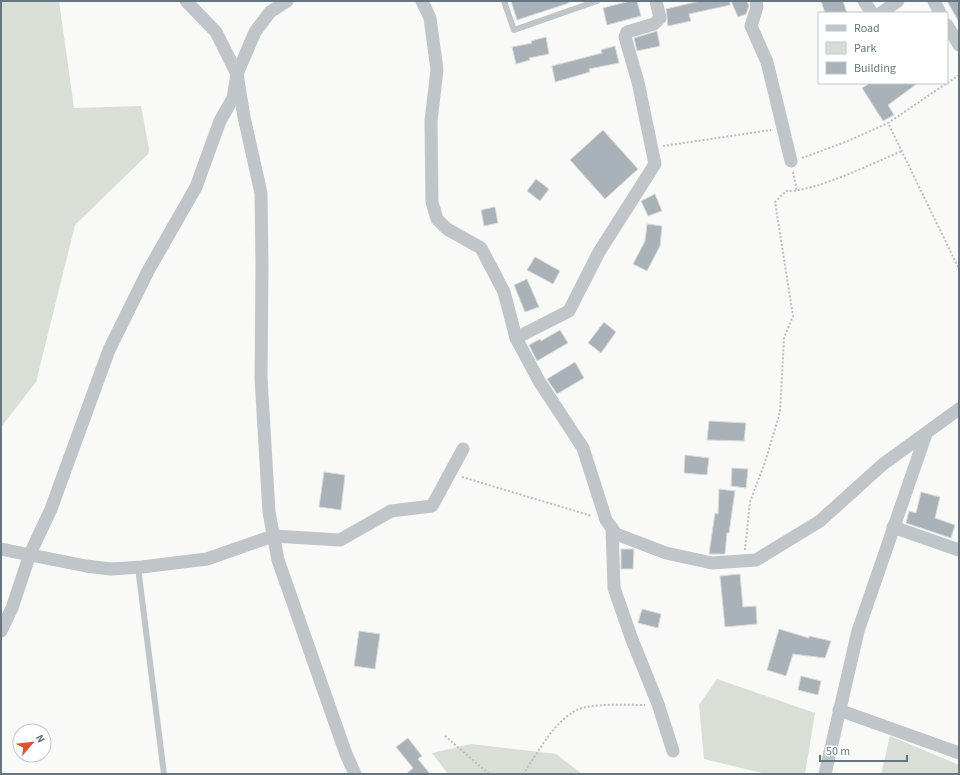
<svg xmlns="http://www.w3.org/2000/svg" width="960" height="775" font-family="'Source Sans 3',sans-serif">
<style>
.green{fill:#d9ded6}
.building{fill:#a9b2b8;stroke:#dbdbd9}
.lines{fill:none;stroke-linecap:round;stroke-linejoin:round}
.path{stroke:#bbbec1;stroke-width:2;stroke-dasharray:2 2;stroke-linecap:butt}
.service{stroke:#c0c5c9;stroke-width:6}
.minor{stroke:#c0c5c9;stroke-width:13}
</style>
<rect width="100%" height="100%" fill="#f9f9f7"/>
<g class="green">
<path d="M 1,1 L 59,1 L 74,108 L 141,106 L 149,149 L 148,154 L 75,225 L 36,382 L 1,427 Z"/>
<path d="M 717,679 L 815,713 L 805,774 L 766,774 L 704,759 L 699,705 Z"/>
<path d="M 890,736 L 959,765 L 959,774 L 881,774 Z"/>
<path d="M 471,744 L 556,754 L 582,774 L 448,774 L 432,753 Z"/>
</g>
<g class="building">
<path d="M 511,1 L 568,1 L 569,3 L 517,20 Z"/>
<path d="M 630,1 L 637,1 L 641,16 L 607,25 L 603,8 Z"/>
<path d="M 700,1 L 730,1 L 730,5 L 689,14 L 691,21 L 668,26 L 666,9 Z"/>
<path d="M 731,1 L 747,1 L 749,6 L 746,14 L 738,17 Z"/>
<path d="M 821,1 L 843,1 L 847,13 L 825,13 Z"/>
<path d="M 947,1 L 959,1 L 959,22 Z"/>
<path d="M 657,31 L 660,46 L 637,51 L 634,38 Z"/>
<path d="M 546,37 L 549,54 L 529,58 L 530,60 L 516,64 L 512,47 L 532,43 L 531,41 Z"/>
<path d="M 615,46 L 619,63 L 589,69 L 590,72 L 555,82 L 552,66 L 602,53 L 601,50 Z"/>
<path d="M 870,83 L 918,83 L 888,105 L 894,115 L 883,121 L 862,88 Z"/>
<path d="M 603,130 L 638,169 L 605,199 L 570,160 Z"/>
<path d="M 536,179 L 549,189 L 540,201 L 527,191 Z"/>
<path d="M 655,194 L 662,211 L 648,216 L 641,201 Z"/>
<path d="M 495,207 L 498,223 L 484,226 L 481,210 Z"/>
<path d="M 647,224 L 662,226 L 660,246 L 647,271 L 633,264 L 645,241 Z"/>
<path d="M 535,257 L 560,271 L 553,284 L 527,270 Z"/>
<path d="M 527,279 L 539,307 L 525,312 L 514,285 Z"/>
<path d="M 604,322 L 616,332 L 601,353 L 588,343 Z"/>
<path d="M 560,330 L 568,343 L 537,361 L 529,345 L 540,339 L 541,341 Z"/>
<path d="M 575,362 L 584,378 L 557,394 L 547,379 Z"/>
<path d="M 709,421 L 746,423 L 744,441 L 707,440 Z"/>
<path d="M 685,455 L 709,458 L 707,475 L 684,473 Z"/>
<path d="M 732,468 L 748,469 L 746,488 L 731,486 Z"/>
<path d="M 324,472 L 345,475 L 341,510 L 319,507 Z"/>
<path d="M 719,489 L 735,491 L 729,533 L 727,533 L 725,554 L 709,554 L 715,513 L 718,514 Z"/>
<path d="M 921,492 L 940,497 L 935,518 L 955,525 L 951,538 L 906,523 L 909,511 L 916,513 Z"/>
<path d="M 621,549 L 634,549 L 633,569 L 621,569 Z"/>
<path d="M 740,574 L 743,607 L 756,606 L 757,624 L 725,627 L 720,576 Z"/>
<path d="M 642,609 L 661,614 L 658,628 L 638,623 Z"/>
<path d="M 779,629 L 809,638 L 809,636 L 831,641 L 825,658 L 793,654 L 786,676 L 767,670 Z"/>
<path d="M 359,631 L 380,634 L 375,669 L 354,666 Z"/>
<path d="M 801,676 L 821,681 L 818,695 L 798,690 Z"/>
<path d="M 408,738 L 422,756 L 418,759 L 430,774 L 406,774 L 413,768 L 396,747 Z"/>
</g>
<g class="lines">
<g class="path">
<path d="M 959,75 L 888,123 L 959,269"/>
<path d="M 663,146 L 771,130"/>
<path d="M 802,158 L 848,141 L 888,123"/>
<path d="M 793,172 L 797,191"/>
<path d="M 462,477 L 592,516"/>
<path d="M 745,550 L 750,502 L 765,462 L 780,412 L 784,338 L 793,316 L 775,202 L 786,191 C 815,192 873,163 902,151"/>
<path d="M 445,736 L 489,774"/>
<path d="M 523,774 C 538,753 553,722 577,710 C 590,703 628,705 645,705"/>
</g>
<g class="service">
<path d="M 504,1 L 514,30 L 597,1"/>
<path d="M 138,567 L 164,774"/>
</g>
<g class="minor">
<path d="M 186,1 L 216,32 L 237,74 L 244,117 L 261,193 L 262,265 L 261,378 L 269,512 L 278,560 L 346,754 L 355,774"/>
<path d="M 422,1 L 430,18 L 437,70 L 431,121 L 432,202 L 437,219 L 447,229 L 481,248 L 504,292 L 516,338 L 539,381 L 583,448 L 606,520 L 616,534 L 666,553 L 712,563 L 756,560 L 820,521 L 882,465 L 959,409"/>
<path d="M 756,1 L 757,7 L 751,26 L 767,62 L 791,161"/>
<path d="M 864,1 L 872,13"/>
<path d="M 934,1 L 940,13"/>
<path d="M 881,13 L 898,1"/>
<path d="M 947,25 L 959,45"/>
<path d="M 516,338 L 569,311 L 599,252 L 655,164 L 638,82 L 625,37 L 627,32 L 654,24 L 660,18 L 656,1"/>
<path d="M 893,527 L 959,550"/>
<path d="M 612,528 L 614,588 L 631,637 L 658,704 L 673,751"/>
<path d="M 1,549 L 86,566 L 111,569 L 142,567 L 207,559 L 273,536 L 340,540 L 391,511 L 432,506 L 463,449"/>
<path d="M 1,631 L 12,608 L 30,554 L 51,509 L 109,350 L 148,271 L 196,187 L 220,121 L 233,98 L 237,74 L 255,32 L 270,12 L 287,1"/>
<path d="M 839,710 L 959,753"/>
<path d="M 825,774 L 858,631 L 926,434"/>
</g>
</g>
<rect width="960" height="775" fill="none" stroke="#657681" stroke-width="4"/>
<rect x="818" y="12" width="130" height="72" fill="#ffffff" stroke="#c1c8cd"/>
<rect x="826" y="25" width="20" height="6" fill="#c0c5c9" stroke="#c1c8cd"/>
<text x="854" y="32" font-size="12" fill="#657681">Road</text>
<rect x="826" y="42" width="20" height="12" fill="#d9ded6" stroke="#c1c8cd"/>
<text x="854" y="52" font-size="12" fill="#657681">Park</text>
<rect x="826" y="62" width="20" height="12" fill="#a9b2b8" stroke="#c1c8cd"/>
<text x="854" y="72" font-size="12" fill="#657681">Building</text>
<g transform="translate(32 743) rotate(62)"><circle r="19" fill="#ffffff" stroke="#c1c8cd"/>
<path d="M0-3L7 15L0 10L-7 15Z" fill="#de5433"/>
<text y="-6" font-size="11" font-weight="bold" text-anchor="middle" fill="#657681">N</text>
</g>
<path d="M820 755v6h87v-6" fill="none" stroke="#657681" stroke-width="2"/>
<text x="826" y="755" font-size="12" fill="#657681" stroke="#ffffff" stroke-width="3" paint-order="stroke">50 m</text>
</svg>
